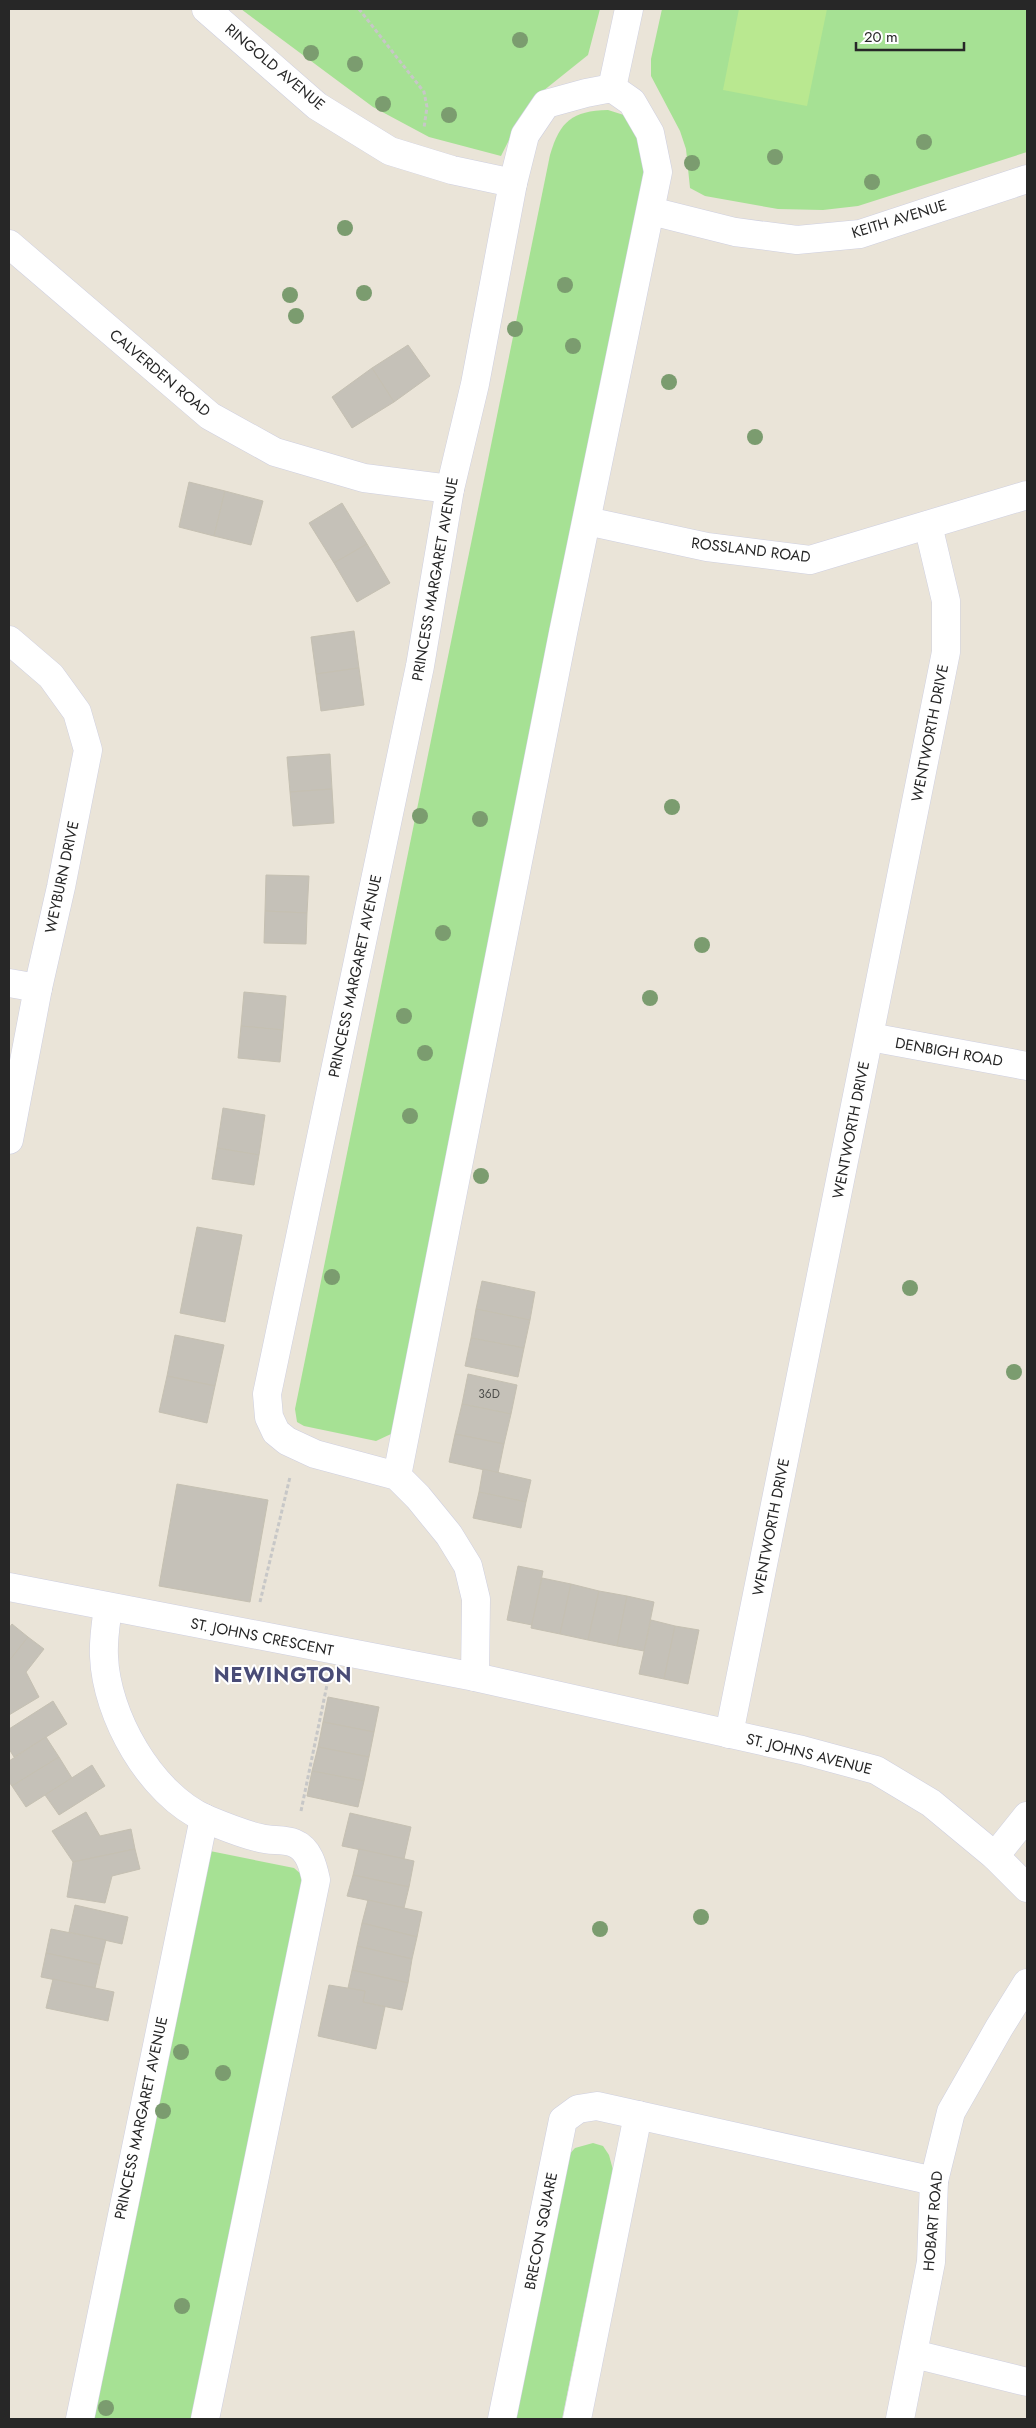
<svg xmlns="http://www.w3.org/2000/svg" width="1036" height="2428" font-family="Jost,sans-serif">
<style>
.green{fill:#a6e194}
.pitch{fill:#b9e890}
.building{fill:#c5c1b8;stroke:#c5c0b2}
.lines{fill:none;stroke-linecap:round;stroke-linejoin:round}
.minor-casing{stroke:#cecfe0;stroke-width:29}
.path{stroke:#c7c7c7;stroke-width:3;stroke-dasharray:4 2.5;stroke-linecap:butt}
.minor{stroke:#fff;stroke-width:28}
.tree{fill:#7b9c6f}
.labels{text-anchor:middle;stroke-width:4;stroke-linejoin:round;paint-order:stroke}
.number-label{font-size:12px;fill:#4e4e4b}
.street-label{font-size:15px;fill:#272727;stroke:#fff}
.district-label{font-size:20px;font-weight:bold;letter-spacing:1px;fill:#494c77;stroke:#fff}
</style>
<rect width="100%" height="100%" fill="#eae4d8"/>
<g class="green">
<path d="M 241,9 L 600,9 L 588,55 L 538,95 L 519,120 L 501,156 L 429,137 L 373,107 Z"/>
<path d="M 662,9 L 1027,9 L 1027,152 L 858,206 L 823,210 L 778,209 L 705,196 L 690,188 L 686,149 L 680,131 L 651,76 L 651,59 Z"/>
<path d="M 608,110 L 627,116 L 638,128 L 648,172 L 395,1424 L 391,1434 L 376,1441 L 304,1426 L 297,1422 L 295,1409 L 550,155 C 560,121 572,111 608,110 Z"/>
<path d="M 210,1851 L 294,1868 L 301,1874 L 301,1885 L 193,2419 L 89,2419 Z"/>
<path d="M 593,2143 L 603,2146 L 609,2155 L 613,2170 L 562,2419 L 513,2419 L 566,2158 L 575,2148 Z"/>
</g>
<path class="pitch" d="M 739,9 L 827,9 L 807,106 L 723,90 Z"/>
<g class="building">
<path d="M 408,345 L 430,376 L 394,402 L 372,368 Z"/>
<path d="M 372,368 L 394,402 L 352,428 L 332,397 Z"/>
<path d="M 189,482 L 225,491 L 214,536 L 179,527 Z"/>
<path d="M 225,491 L 263,501 L 251,545 L 214,536 Z"/>
<path d="M 342,503 L 367,544 L 334,563 L 309,523 Z"/>
<path d="M 367,544 L 390,583 L 357,602 L 334,563 Z"/>
<path d="M 354,631 L 359,668 L 316,674 L 311,637 Z"/>
<path d="M 359,668 L 364,705 L 321,711 L 316,674 Z"/>
<path d="M 330,754 L 332,789 L 290,792 L 287,757 Z"/>
<path d="M 332,789 L 334,823 L 293,826 L 290,792 Z"/>
<path d="M 266,875 L 309,876 L 307,913 L 265,911 Z"/>
<path d="M 265,911 L 307,913 L 306,944 L 264,943 Z"/>
<path d="M 244,992 L 286,996 L 283,1030 L 241,1026 Z"/>
<path d="M 241,1026 L 283,1030 L 280,1062 L 238,1058 Z"/>
<path d="M 223,1108 L 265,1115 L 259,1155 L 217,1148 Z"/>
<path d="M 217,1148 L 259,1155 L 254,1185 L 212,1179 Z"/>
<path d="M 197,1227 L 242,1235 L 225,1322 L 180,1313 Z"/>
<path d="M 482,1281 L 535,1292 L 530,1320 L 476,1309 Z"/>
<path d="M 476,1309 L 530,1320 L 524,1348 L 471,1338 Z"/>
<path d="M 175,1335 L 224,1345 L 215,1386 L 167,1376 Z"/>
<path d="M 471,1338 L 524,1348 L 518,1377 L 465,1366 Z"/>
<path d="M 468,1374 L 517,1385 L 511,1414 L 462,1404 Z"/>
<path d="M 167,1376 L 215,1386 L 207,1423 L 159,1412 Z"/>
<path d="M 462,1404 L 511,1414 L 504,1444 L 455,1434 Z"/>
<path d="M 455,1434 L 504,1444 L 498,1473 L 449,1462 Z"/>
<path d="M 483,1469 L 531,1480 L 526,1502 L 479,1492 Z"/>
<path d="M 177,1484 L 268,1500 L 250,1602 L 159,1586 Z"/>
<path d="M 479,1492 L 526,1502 L 521,1528 L 473,1518 Z"/>
<path d="M 518,1566 L 543,1571 L 532,1625 L 507,1620 Z"/>
<path d="M 542,1578 L 571,1584 L 560,1634 L 531,1628 Z"/>
<path d="M 571,1584 L 599,1591 L 588,1640 L 560,1634 Z"/>
<path d="M 599,1591 L 627,1596 L 617,1646 L 588,1640 Z"/>
<path d="M 627,1596 L 654,1602 L 644,1651 L 617,1646 Z"/>
<path d="M 651,1620 L 675,1626 L 664,1679 L 639,1674 Z"/>
<path d="M 12,1624 L 28,1637 L 9,1661 L 9,1628 Z"/>
<path d="M 675,1626 L 699,1630 L 688,1684 L 664,1679 Z"/>
<path d="M 28,1637 L 44,1649 L 26,1672 L 39,1697 L 9,1715 L 9,1661 Z"/>
<path d="M 328,1697 L 379,1707 L 374,1732 L 323,1722 Z"/>
<path d="M 53,1701 L 67,1724 L 14,1757 L 9,1749 L 9,1729 Z"/>
<path d="M 323,1722 L 374,1732 L 369,1757 L 318,1747 Z"/>
<path d="M 46,1737 L 59,1757 L 12,1786 L 9,1782 L 9,1761 Z"/>
<path d="M 318,1747 L 369,1757 L 364,1781 L 312,1771 Z"/>
<path d="M 59,1757 L 72,1778 L 26,1807 L 12,1786 Z"/>
<path d="M 92,1765 L 105,1786 L 59,1815 L 45,1795 Z"/>
<path d="M 312,1771 L 364,1781 L 358,1807 L 307,1796 Z"/>
<path d="M 86,1812 L 100,1836 L 131,1829 L 135,1849 L 73,1862 L 52,1831 Z"/>
<path d="M 350,1813 L 411,1827 L 404,1859 L 342,1846 Z"/>
<path d="M 135,1849 L 140,1869 L 112,1876 L 105,1903 L 67,1897 L 73,1862 Z"/>
<path d="M 359,1849 L 414,1861 L 409,1887 L 353,1875 Z"/>
<path d="M 353,1875 L 409,1887 L 404,1908 L 347,1896 Z"/>
<path d="M 368,1900 L 422,1912 L 417,1937 L 362,1923 Z"/>
<path d="M 75,1905 L 128,1917 L 122,1944 L 69,1932 Z"/>
<path d="M 362,1923 L 417,1937 L 412,1959 L 357,1946 Z"/>
<path d="M 51,1929 L 106,1940 L 100,1965 L 46,1953 Z"/>
<path d="M 357,1946 L 412,1959 L 408,1983 L 352,1970 Z"/>
<path d="M 46,1953 L 100,1965 L 95,1988 L 41,1977 Z"/>
<path d="M 352,1970 L 408,1983 L 402,2010 L 363,2002 L 365,1991 L 348,1988 Z"/>
<path d="M 53,1979 L 114,1992 L 108,2021 L 46,2008 Z"/>
<path d="M 329,1985 L 365,1991 L 363,2002 L 385,2007 L 376,2049 L 318,2036 Z"/>
</g>
<g class="lines">
<g class="minor-casing">
<g id="minor">
<path d="M 206,9 L 317,106 L 390,151 L 452,170 L 513,183"/>
<path d="M 612,88 L 629,9"/>
<path d="M 651,211 L 735,232 L 797,240 L 860,234 L 1027,179"/>
<path d="M 9,244 L 210,416 L 275,452 L 364,478 L 450,489"/>
<path d="M 587,521 L 707,547 L 810,560 L 1027,495"/>
<path d="M 9,640 L 51,676 L 77,712 L 88,750 L 61,887 L 38,988 L 9,1140"/>
<path d="M 9,983 L 38,988"/>
<path d="M 870,1037 L 1027,1066"/>
<path d="M 397,1476 L 563,633 L 658,172 L 650,133 L 632,102 L 612,88 L 586,93 L 546,104 L 525,135 L 513,183 L 475,384 L 450,489 L 420,666 L 267,1394 L 269,1417 L 276,1432 L 287,1441 L 315,1454 L 397,1476 L 418,1497 L 449,1535 L 468,1566 L 476,1599 L 475,1677"/>
<path d="M 9,1587 L 475,1677 L 802,1750 L 876,1770 L 931,1803 L 995,1856 L 1027,1888"/>
<path d="M 108,1607 C 106,1623 103,1640 104,1656 C 106,1715 150,1794 206,1819 C 223,1826 242,1834 260,1838 C 270,1841 284,1839 294,1843 C 309,1849 313,1866 316,1880 L 205,2419"/>
<path d="M 729,1734 L 946,652 L 946,601 L 928,525"/>
<path d="M 995,1856 L 1027,1816"/>
<path d="M 914,2354 L 1027,2382"/>
<path d="M 80,2419 L 204,1818"/>
<path d="M 502,2419 L 563,2120 L 578,2109 L 597,2106 L 934,2181"/>
<path d="M 577,2419 L 638,2115"/>
<path d="M 900,2419 L 931,2262 L 934,2181 L 951,2112 L 999,2028 L 1027,1983"/>
</g>
</g>
<g class="path">
<path d="M 359,9 L 424,92 L 427,107 L 424,128"/>
<path d="M 260,1602 L 290,1477"/>
<path d="M 301,1811 L 328,1680"/>
</g>
<use href="#minor" class="minor"/>
</g>
<g class="tree">
<circle cx="520" cy="40" r="8"/>
<circle cx="311" cy="53" r="8"/>
<circle cx="355" cy="64" r="8"/>
<circle cx="383" cy="104" r="8"/>
<circle cx="449" cy="115" r="8"/>
<circle cx="924" cy="142" r="8"/>
<circle cx="775" cy="157" r="8"/>
<circle cx="692" cy="163" r="8"/>
<circle cx="872" cy="182" r="8"/>
<circle cx="345" cy="228" r="8"/>
<circle cx="565" cy="285" r="8"/>
<circle cx="364" cy="293" r="8"/>
<circle cx="290" cy="295" r="8"/>
<circle cx="296" cy="316" r="8"/>
<circle cx="515" cy="329" r="8"/>
<circle cx="573" cy="346" r="8"/>
<circle cx="669" cy="382" r="8"/>
<circle cx="755" cy="437" r="8"/>
<circle cx="672" cy="807" r="8"/>
<circle cx="420" cy="816" r="8"/>
<circle cx="480" cy="819" r="8"/>
<circle cx="443" cy="933" r="8"/>
<circle cx="702" cy="945" r="8"/>
<circle cx="650" cy="998" r="8"/>
<circle cx="404" cy="1016" r="8"/>
<circle cx="425" cy="1053" r="8"/>
<circle cx="410" cy="1116" r="8"/>
<circle cx="481" cy="1176" r="8"/>
<circle cx="332" cy="1277" r="8"/>
<circle cx="910" cy="1288" r="8"/>
<circle cx="1014" cy="1372" r="8"/>
<circle cx="701" cy="1917" r="8"/>
<circle cx="600" cy="1929" r="8"/>
<circle cx="181" cy="2052" r="8"/>
<circle cx="223" cy="2073" r="8"/>
<circle cx="163" cy="2111" r="8"/>
<circle cx="182" cy="2306" r="8"/>
<circle cx="106" cy="2408" r="8"/>
</g>
<g class="labels">
<g class="number-label">
<text x="489" y="1398">36D</text>
</g>
<g class="street-label">
<text transform="translate(275 67) rotate(40)" y="5">RINGOLD AVENUE</text>
<text transform="translate(899 219) rotate(-17)" y="5">KEITH AVENUE</text>
<text transform="translate(160 373) rotate(40)" y="5">CALVERDEN ROAD</text>
<text transform="translate(751 550) rotate(7)" y="5">ROSSLAND ROAD</text>
<text transform="translate(435 579) rotate(-80)" y="5">PRINCESS MARGARET AVENUE</text>
<text transform="translate(930 733) rotate(-79)" y="5">WENTWORTH DRIVE</text>
<text transform="translate(62 877) rotate(-78)" y="5">WEYBURN DRIVE</text>
<text transform="translate(355 976) rotate(-78)" y="5">PRINCESS MARGARET AVENUE</text>
<text transform="translate(949 1052) rotate(10)" y="5">DENBIGH ROAD</text>
<text transform="translate(851 1130) rotate(-79)" y="5">WENTWORTH DRIVE</text>
<text transform="translate(771 1527) rotate(-79)" y="5">WENTWORTH DRIVE</text>
<text transform="translate(262 1637) rotate(11)" y="5">ST. JOHNS CRESCENT</text>
<text transform="translate(809 1754) rotate(14)" y="5">ST. JOHNS AVENUE</text>
<text transform="translate(141 2118) rotate(-78)" y="5">PRINCESS MARGARET AVENUE</text>
<text transform="translate(933 2221) rotate(-85)" y="5">HOBART ROAD</text>
<text transform="translate(541 2231) rotate(-79)" y="5">BRECON SQUARE</text>
</g>
<g class="district-label">
<text x="283" y="1682">NEWINGTON</text>
</g>
</g>
<rect width="1036" height="2428" fill="none" stroke="#272727" stroke-width="20"/>
<path d="M856 42v8h108v-8" fill="none" stroke="#272727" stroke-width="2.5"/>
<text x="864" y="42" font-size="15" fill="#272727" stroke="#ffffff" stroke-width="4" paint-order="stroke">20 m</text>
</svg>
